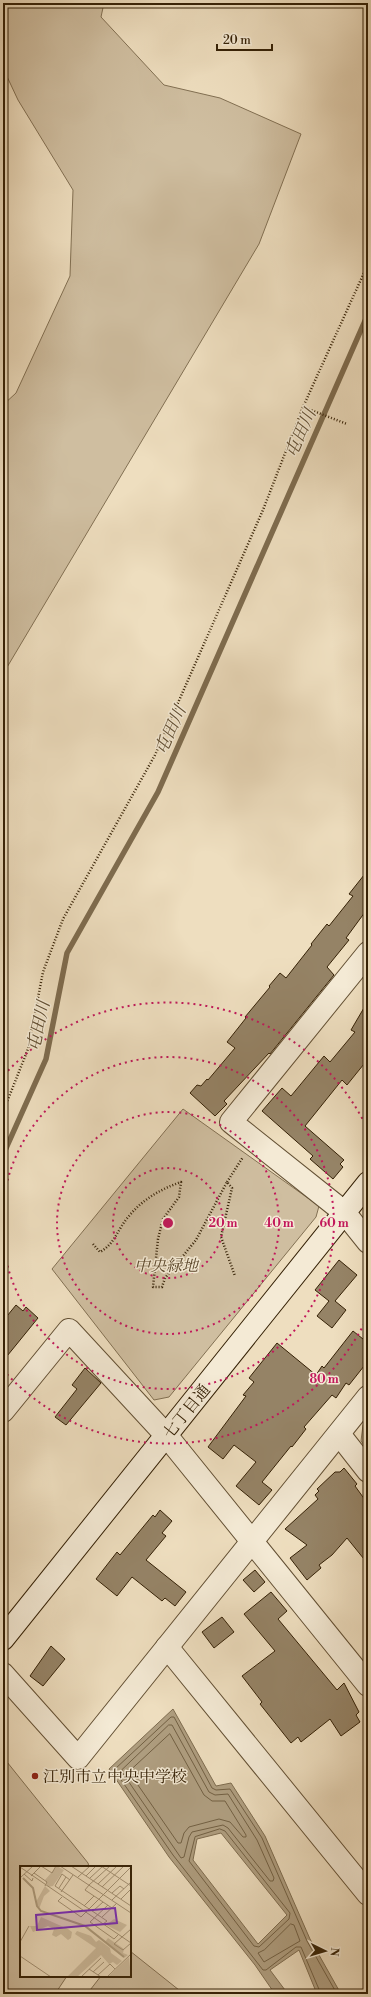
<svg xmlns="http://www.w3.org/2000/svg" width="371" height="1997" font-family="'Libre Bodoni','Noto Serif JP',serif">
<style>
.green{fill:#cfbea0;stroke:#827053}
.water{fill:#af9e80;stroke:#7e6c4f;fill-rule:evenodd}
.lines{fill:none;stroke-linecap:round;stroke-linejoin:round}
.shore{stroke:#726043;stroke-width:1}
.stream{stroke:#7e6c4f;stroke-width:5.5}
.building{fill:#958366;stroke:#352106}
.street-casing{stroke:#635034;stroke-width:24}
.secondary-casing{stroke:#352106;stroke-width:24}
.path{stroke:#352106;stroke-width:2.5;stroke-dasharray:1 2;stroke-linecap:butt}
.street{stroke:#f4ead5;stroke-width:22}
.secondary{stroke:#f4ead5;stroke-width:22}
.ring{fill:none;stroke:#c2185b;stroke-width:2;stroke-dasharray:2 4}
.poi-dot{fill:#8f2418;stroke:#f4ead5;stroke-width:1.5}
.labels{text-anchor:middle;stroke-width:3;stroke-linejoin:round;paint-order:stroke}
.park-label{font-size:16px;font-style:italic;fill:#5c482c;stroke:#f4ead5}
.street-label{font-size:16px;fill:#352106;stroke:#f4ead5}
.poi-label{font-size:16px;fill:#352106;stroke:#f4ead5;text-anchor:start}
.water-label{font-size:17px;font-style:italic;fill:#604d31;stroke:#f4ead5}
.inset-river{fill:none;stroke:#af9e80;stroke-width:2}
.inset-road{fill:none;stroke:#a49275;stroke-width:1}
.view{fill:#7b2cbf;fill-opacity:0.15;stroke:#7b2cbf;stroke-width:2}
.inset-edge{fill:none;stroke:#352106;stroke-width:2}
.centre{fill:#c2185b;stroke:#f4ead5;stroke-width:2}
.ring-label{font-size:12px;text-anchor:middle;font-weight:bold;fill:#c2185b;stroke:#f4ead5;stroke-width:3;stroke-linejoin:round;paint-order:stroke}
</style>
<rect width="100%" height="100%" fill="#eedebf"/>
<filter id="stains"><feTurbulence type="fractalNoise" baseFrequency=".005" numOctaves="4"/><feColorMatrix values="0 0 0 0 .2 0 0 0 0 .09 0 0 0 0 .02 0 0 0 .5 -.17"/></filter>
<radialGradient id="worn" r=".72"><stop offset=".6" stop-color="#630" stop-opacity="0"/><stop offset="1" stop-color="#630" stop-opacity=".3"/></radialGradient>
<g class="green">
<path d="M 3,3 L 104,3 L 101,17 L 164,85 L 220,98 L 301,134 L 259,244 L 3,674 L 3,405 L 16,393 L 70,276 L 73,190 L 18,100 L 3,68 Z"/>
<path d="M 183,1109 L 319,1206 L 316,1217 L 169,1397 L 154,1400 L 52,1269 Z"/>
<path d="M 368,1419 L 368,1450 L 361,1441 L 363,1425 Z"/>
<path d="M 3,1757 L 88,1863 L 89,1867 L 21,1867 L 21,1976 L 67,1976 L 55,1994 L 3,1994 Z"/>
<path d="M 130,1951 L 184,1994 L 87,1994 L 101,1976 L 130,1976 Z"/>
</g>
<path class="water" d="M 173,1709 L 216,1786 L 231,1783 L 265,1836 L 310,1939 L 341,1994 L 317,1994 L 299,1950 L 270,1970 L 288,1994 L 275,1994 L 255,1965 L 169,1857 L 109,1769 ZM 221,1833 L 287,1915 L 258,1944 L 193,1860 L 197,1839 Z"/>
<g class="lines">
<g class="shore">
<path d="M 169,1725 L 172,1725 L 209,1792 L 215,1795 L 228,1794 L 257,1840 L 274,1878 L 273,1881 L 270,1881 L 228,1828 L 223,1825 L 192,1832 L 189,1837 L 184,1857 L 181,1858 L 122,1772 L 122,1770 Z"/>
<path d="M 170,1734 L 204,1795 L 212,1801 L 225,1801 L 246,1835 L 246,1837 L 243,1837 L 230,1822 L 219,1819 L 189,1827 L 184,1833 L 181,1843 L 178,1843 L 129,1772 Z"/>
<path d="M 220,1829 L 225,1831 L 290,1913 L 289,1919 L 259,1947 L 254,1946 L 189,1861 L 195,1837 Z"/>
<path d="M 291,1924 L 294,1925 L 300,1941 L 264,1962 L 258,1953 L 264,1950 Z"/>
<path d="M 321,1994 L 301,1947 L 296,1947 L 266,1970 L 263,1970 L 173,1855 L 115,1771 L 115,1769 L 171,1717 L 174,1717 L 212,1788 L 216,1790 L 230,1789 L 262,1838 L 307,1941 L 337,1994"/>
</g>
<path class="stream" d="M 3,1155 L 46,1059 L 67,953 L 158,792 L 368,314"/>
</g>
<g class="building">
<path d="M 368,870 L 368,908 L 346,938 L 349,940 L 327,967 L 334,975 L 270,1054 L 269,1053 L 224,1101 L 227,1104 L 215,1116 L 190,1093 L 197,1085 L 201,1086 L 207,1079 L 208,1080 L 235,1048 L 227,1042 L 246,1018 L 245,1017 L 270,987 L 269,986 L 280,973 L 286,978 L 312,945 L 311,944 L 327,924 L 329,926 L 353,896 L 349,894 Z"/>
<path d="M 368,1001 L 368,1059 L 347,1085 L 342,1080 L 305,1126 L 344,1160 L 340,1164 L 343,1167 L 333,1179 L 310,1159 L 313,1156 L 262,1111 L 282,1088 L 291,1096 L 324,1056 L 330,1062 L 355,1032 L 351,1030 Z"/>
<path d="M 339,1260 L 357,1275 L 335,1301 L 346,1310 L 332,1328 L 317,1316 L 329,1301 L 315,1290 Z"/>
<path d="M 16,1305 L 23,1311 L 26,1307 L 38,1318 L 3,1361 L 3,1321 Z"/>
<path d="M 353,1331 L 368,1343 L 368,1361 L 349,1385 L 346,1383 L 336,1398 L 332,1395 L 304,1427 L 306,1429 L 292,1447 L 291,1446 L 262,1482 L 272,1490 L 259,1505 L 236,1486 L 256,1462 L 234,1445 L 223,1459 L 208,1447 L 246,1396 L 243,1395 L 254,1382 L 249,1378 L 277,1343 L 316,1375 L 322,1366 L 324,1368 Z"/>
<path d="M 85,1368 L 101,1383 L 66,1425 L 55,1417 L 77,1389 L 72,1385 Z"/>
<path d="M 344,1468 L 357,1484 L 355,1486 L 368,1504 L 368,1564 L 347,1538 L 332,1555 L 319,1565 L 321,1568 L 307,1580 L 290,1558 L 307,1545 L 285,1529 L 318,1499 L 315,1495 L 319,1491 L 317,1489 L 335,1472 L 340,1472 Z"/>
<path d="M 160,1510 L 172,1521 L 162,1533 L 166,1536 L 146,1560 L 186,1592 L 175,1606 L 165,1598 L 162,1601 L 132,1577 L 117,1596 L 96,1579 L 117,1552 L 120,1555 L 153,1515 L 155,1517 Z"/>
<path d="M 255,1570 L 265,1582 L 254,1592 L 243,1580 Z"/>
<path d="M 271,1592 L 287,1611 L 278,1619 L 337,1690 L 344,1683 L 359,1712 L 356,1715 L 360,1722 L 341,1736 L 330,1719 L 301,1742 L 298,1737 L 291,1743 L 260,1704 L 262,1702 L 242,1676 L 275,1651 L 244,1614 Z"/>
<path d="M 222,1617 L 234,1632 L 214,1648 L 202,1632 Z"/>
<path d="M 51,1646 L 65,1659 L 43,1686 L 30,1676 Z"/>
</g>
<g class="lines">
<g class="street-casing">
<g id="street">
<path d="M 368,953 L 231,1122 L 344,1212 L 368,1242"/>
<path d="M 3,1411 L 69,1330 L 166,1435 L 368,1685"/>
<path d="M 339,1434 L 368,1471"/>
<path d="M 167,1647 L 368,1894"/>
<path d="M 3,1674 L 78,1758 L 368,1397"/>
</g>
</g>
<g class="secondary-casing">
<path id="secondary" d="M 3,1639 L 368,1183"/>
</g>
<g class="path">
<path d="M 303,407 L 347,424"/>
<path d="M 3,1112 L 28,1049 L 43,972 L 63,919 L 155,755 L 263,510 L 303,407 L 368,264"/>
<path d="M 227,1182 L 243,1157"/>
<path d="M 93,1244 L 100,1252 C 115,1244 118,1228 129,1216 C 143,1199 161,1189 181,1182 L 179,1197 L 163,1219 L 158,1239 L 153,1287 L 162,1287 L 165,1278 L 196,1240 L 227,1182 L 232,1188 L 221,1237 L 235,1276"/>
</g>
<use href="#street" class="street"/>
<use href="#secondary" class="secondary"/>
</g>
<g class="ring">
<circle cx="168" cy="1223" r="55"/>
<circle cx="168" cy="1223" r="111"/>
<path d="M3 1204A166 166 0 1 1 3 1242"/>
<path d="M367 1318A221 221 0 0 1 4 1371M4 1075A221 221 0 0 1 367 1128"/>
</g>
<circle class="poi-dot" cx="35" cy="1776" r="4"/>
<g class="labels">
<g class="park-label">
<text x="166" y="1271">中央緑地</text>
</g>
<g class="street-label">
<text transform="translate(186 1411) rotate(-51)" y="6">七丁目通</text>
</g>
<g class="poi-label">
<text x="43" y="1782">江別市立中央中学校</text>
</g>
<g class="water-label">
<text transform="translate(300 433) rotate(-66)" y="6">屯田川</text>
<text transform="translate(170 730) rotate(-66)" y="6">屯田川</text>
<text transform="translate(38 1026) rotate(-78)" y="6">屯田川</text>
</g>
</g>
<g transform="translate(20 1866)">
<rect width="111" height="111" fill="#eedebf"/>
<path d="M 37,0 L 44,4 L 33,20 L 28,21 L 25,14 ZM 25,20 L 30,25 L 24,30 L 19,43 L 16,36 ZM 21,51 L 48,63 L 52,66 L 51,72 L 48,74 L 41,68 L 36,71 L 32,69 L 34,63 L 28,60 L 13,66 L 10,60 L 17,60 ZM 94,53 L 107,59 L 100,66 L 86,59 ZM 57,65 L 71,70 L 76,76 L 79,74 L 82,76 L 90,82 L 91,87 L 102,95 L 97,99 L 93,96 L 89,98 L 81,89 L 57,111 L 47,111 L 76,82 L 55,68 ZM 88,72 L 104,83 L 103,87 L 108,89 L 104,92 L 85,76 ZM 109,91 L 111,111 L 89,110 Z" fill="#cfbea0"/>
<path class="inset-river" d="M 3,12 L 13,22 L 17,40 L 21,45 L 65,60 L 104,91"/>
<path class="inset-road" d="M 21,0 L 32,7 L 36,0M 40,0 L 111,47M 51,0 L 111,40M 81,0 L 111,20M 0,1 L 111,77M 14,7 L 27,16 L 25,20M 4,8 L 12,15 L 13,12M 11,10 L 21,0M 66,10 L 76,0M 58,11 L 70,0M 0,12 L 13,0M 70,12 L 83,0M 50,14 L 42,8 L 35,20 L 87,55 L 83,58M 78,18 L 97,0M 69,19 L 65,24 L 92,42M 69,19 L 90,0M 82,21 L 104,0M 39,22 L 46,11M 41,26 L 53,9M 92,27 L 100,20 L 104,23M 42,31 L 38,35 L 61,51 L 111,1M 101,33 L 111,23M 92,34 L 111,16M 88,39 L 70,56 L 94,73 L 98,69M 64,40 L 74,30M 73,45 L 83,36M 82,51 L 97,37M 0,76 L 9,60M 111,77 L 103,84 L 94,78 L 111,63M 0,90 L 31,111M 69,103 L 81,111M 73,106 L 84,96M 78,109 L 90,98 L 95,103M 61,111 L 81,92M 87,111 L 111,88"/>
<path class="view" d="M 95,42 L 97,57 L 17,64 L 16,49 Z"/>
<rect width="111" height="111" class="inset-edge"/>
</g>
<circle cx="168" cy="1223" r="6" class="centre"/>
<g class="ring-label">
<text x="223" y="1227">20 m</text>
<text x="279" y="1227">40 m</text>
<text x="334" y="1227">60 m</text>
<text x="324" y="1383">80 m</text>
</g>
<rect width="371" height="1997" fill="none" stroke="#eedebf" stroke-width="16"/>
<rect x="4" y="4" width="363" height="1989" fill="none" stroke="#352106" stroke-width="2"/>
<rect x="8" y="8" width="355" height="1981" fill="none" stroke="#352106"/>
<g transform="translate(325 1951) rotate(95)" stroke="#f4ead5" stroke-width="3" paint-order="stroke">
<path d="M0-3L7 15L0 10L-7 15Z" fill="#352106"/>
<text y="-6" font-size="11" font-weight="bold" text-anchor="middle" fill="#352106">N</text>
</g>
<path d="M217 44v6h55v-6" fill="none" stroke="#352106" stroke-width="2"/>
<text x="223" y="44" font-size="12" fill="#352106" stroke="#f4ead5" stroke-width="3" paint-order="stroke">20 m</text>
<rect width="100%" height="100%" filter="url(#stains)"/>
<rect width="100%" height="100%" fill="url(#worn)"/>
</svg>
